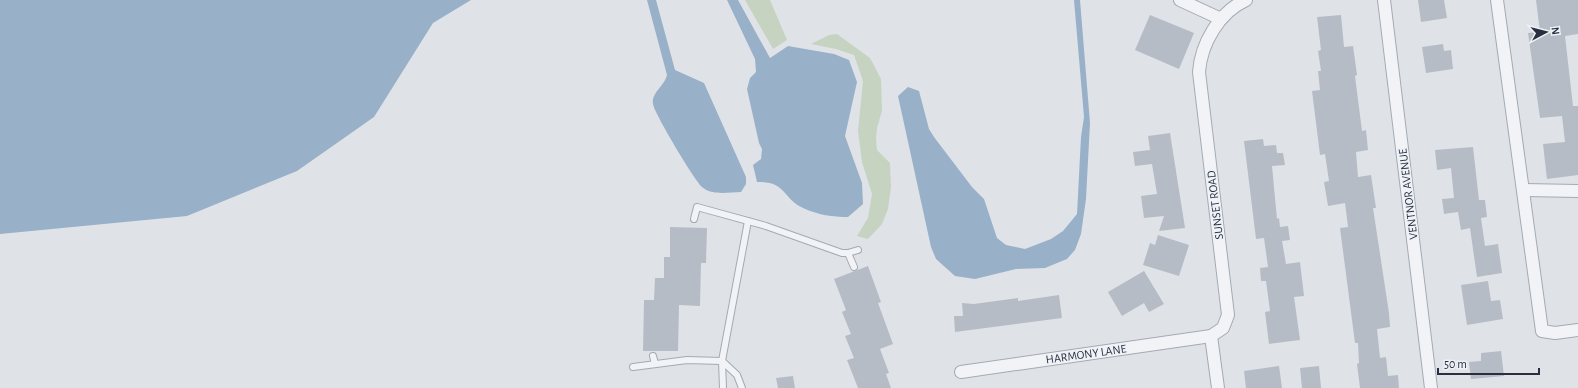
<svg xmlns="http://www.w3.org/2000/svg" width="1578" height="388" font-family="'Alegreya Sans',sans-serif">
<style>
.green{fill:#c5d3c0}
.water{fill:#99b0c9}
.building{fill:#b6bcc5}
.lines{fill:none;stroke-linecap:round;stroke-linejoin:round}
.lane-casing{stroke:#a4aab2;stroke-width:8}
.street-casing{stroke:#a4aab2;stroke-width:14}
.lane{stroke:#f2f3f7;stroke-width:6}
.street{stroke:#f2f3f7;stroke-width:12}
.labels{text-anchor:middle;stroke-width:3;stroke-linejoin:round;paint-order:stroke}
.street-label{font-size:12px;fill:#283040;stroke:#eef2f6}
</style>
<rect width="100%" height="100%" fill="#dfe3e8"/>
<g class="green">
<path d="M 745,0 L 770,0 L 787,40 L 773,49 Z"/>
<path d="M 837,34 L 870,58 L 881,79 L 882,111 L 877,128 L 876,139 L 877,150 L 890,163 L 891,187 L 888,209 L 882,224 L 868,239 L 857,236 L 868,218 L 872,194 L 862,162 L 858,131 L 863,81 L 854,55 L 836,49 L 811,44 L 829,35 Z"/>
</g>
<g class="water">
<path d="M 0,0 L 471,0 L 433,23 L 374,117 L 297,171 L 187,216 L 0,234 Z"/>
<path d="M 647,0 L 656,0 L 675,70 L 704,83 L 746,177 L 746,184 L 741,192 C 729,192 712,196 702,187 C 695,181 654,113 653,104 C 651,93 665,85 667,75 Z"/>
<path d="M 727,0 L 738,0 L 770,58 L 788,46 L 834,54 L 849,60 L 857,82 L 845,136 L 862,183 L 863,204 L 848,217 C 833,217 818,215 803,208 C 783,199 786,181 757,182 L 753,165 L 761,159 L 762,149 L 759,143 L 747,89 L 750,78 L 756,72 L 755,59 Z"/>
<path d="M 1074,0 L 1080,0 L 1090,123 L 1086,199 L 1081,234 L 1075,250 L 1067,259 L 1045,268 L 1016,269 L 975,279 L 955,276 L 936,259 L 931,247 L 898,96 L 908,87 L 919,91 L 929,129 L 934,137 L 972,187 L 984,199 L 997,238 L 1006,245 L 1025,249 L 1051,239 L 1063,231 L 1077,214 L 1081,137 L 1084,117 Z"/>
</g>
<g class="building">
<path d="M 1418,0 L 1444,0 L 1447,18 L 1421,22 Z"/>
<path d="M 1536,0 L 1578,0 L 1578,34 L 1565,36 L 1573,106 L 1578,106 L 1578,175 L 1547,179 L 1543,144 L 1565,142 L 1562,116 L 1540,118 L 1528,33 L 1540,32 Z"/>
<path d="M 1150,15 L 1194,33 L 1179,69 L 1135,50 Z"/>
<path d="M 1341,15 L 1344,47 L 1353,46 L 1357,75 L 1355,76 L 1362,131 L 1366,130 L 1368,150 L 1356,152 L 1358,177 L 1371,175 L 1376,208 L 1373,208 L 1389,313 L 1390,327 L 1377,329 L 1380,358 L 1386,357 L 1388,376 L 1398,375 L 1399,388 L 1360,388 L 1357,364 L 1359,363 L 1358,343 L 1355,343 L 1340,228 L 1348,227 L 1345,203 L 1328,206 L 1324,182 L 1329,181 L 1325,154 L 1320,155 L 1312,91 L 1320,90 L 1318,71 L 1321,71 L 1318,51 L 1321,50 L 1317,17 Z"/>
<path d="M 1443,44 L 1444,51 L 1451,50 L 1453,69 L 1426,73 L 1422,47 Z"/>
<path d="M 1170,133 L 1185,228 L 1159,231 L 1164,216 L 1144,218 L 1141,196 L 1157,194 L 1152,164 L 1135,166 L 1133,152 L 1150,150 L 1148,136 Z"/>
<path d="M 1263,139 L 1264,146 L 1276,145 L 1277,153 L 1283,153 L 1285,165 L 1272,166 L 1277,219 L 1279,218 L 1280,227 L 1288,226 L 1290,240 L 1282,241 L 1286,264 L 1300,262 L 1304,296 L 1294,297 L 1300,340 L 1269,344 L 1265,312 L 1270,311 L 1266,281 L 1261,281 L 1260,268 L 1268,267 L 1264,238 L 1256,239 L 1244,141 Z"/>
<path d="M 1473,147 L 1479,200 L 1485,200 L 1487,217 L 1481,218 L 1485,246 L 1498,244 L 1502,273 L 1477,277 L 1470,228 L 1461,230 L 1458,212 L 1444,214 L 1442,199 L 1454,198 L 1451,168 L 1437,170 L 1435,150 Z"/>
<path d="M 670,227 L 707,228 L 706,263 L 701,263 L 700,306 L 679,305 L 678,351 L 643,351 L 644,300 L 654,300 L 655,278 L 664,278 L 664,257 L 670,257 Z"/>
<path d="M 1158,235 L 1189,245 L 1179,276 L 1143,265 L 1150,243 L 1155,245 Z"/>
<path d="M 868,266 L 881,302 L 878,303 L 893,344 L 880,349 L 889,373 L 886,374 L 891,388 L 858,388 L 847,360 L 854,358 L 845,336 L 851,334 L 842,312 L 846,310 L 834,279 Z"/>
<path d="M 1144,271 L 1164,304 L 1149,312 L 1144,303 L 1122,316 L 1108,292 Z"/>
<path d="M 1488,281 L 1491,301 L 1500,300 L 1503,319 L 1467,325 L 1461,285 Z"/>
<path d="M 1059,295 L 1062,318 L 955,332 L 954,316 L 963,316 L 962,303 L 974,304 L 1018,298 L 1018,301 Z"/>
<path d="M 1501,351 L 1504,376 L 1471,379 L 1469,362 L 1481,361 L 1481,353 Z"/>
<path d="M 1279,366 L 1282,388 L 1246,388 L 1244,371 Z"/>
<path d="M 1319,366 L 1321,388 L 1302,388 L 1300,368 Z"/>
<path d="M 793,376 L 795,388 L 778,388 L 776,378 Z"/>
</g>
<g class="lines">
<g class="lane-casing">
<g id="lane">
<path d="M 694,219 L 697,207 L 766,226 L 842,253 L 848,253 L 858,250"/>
<path d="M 848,253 L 854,267"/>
<path d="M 653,356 L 655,364"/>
<path d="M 633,367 L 687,360 L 722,361 L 737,375 L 742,388"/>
<path d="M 723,388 L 722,361 L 748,221"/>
</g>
</g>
<g class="street-casing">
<g id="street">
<path d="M 1180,0 L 1221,19"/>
<path d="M 1384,0 L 1431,388"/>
<path d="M 1497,0 L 1542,331 L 1555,333 L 1578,330"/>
<path d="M 1524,190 L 1578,191"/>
<path d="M 961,372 L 1211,336"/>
<path d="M 1218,388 L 1211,336 L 1223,328 L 1228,315 L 1199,72 C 1201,44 1219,12 1246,0"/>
</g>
</g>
<use href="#lane" class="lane"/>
<use href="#street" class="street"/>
</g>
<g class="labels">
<g class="street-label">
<text transform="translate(1408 194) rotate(-97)" y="4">VENTNOR AVENUE</text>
<text transform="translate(1215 205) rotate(-97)" y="4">SUNSET ROAD</text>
<text transform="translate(1086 354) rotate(-8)" y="4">HARMONY LANE</text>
</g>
</g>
<g transform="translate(1546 32) rotate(83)" stroke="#eef2f6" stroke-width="3" paint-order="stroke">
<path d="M0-3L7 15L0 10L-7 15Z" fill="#283040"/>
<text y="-6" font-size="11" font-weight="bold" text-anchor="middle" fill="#283040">N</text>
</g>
<path d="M1438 368v6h101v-6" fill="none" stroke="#283040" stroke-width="2"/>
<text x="1444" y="368" font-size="12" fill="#283040" stroke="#eef2f6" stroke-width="3" paint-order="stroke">50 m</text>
</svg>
